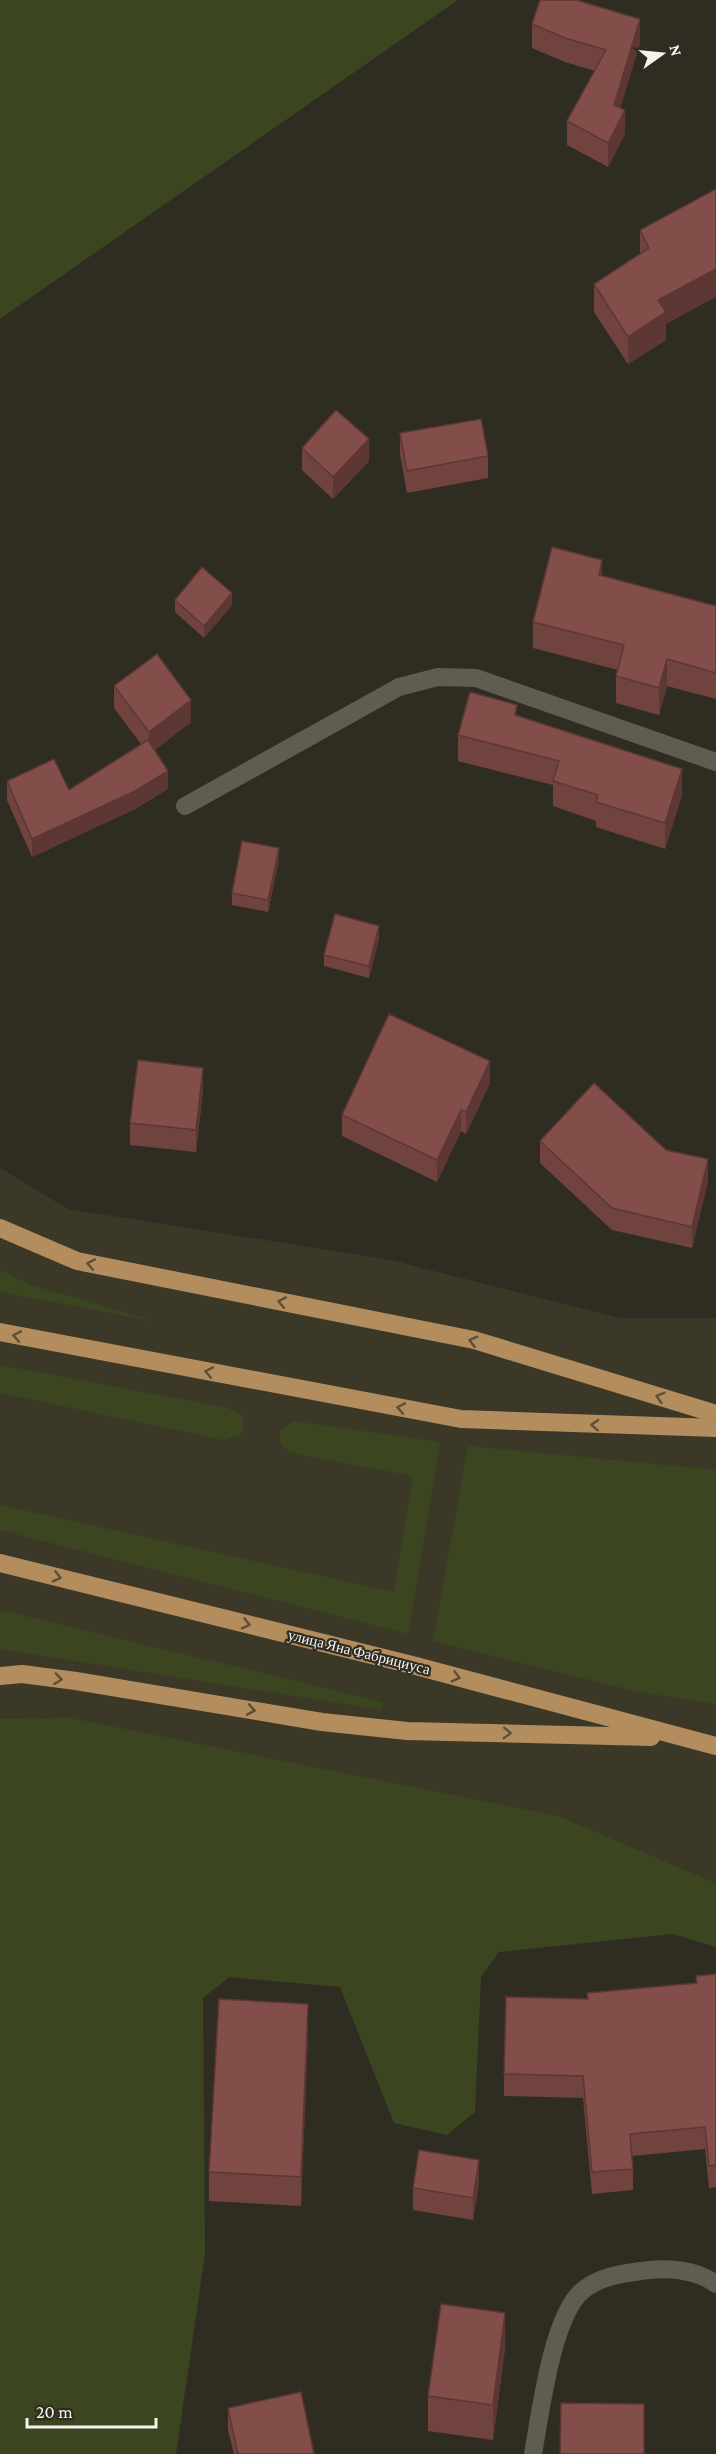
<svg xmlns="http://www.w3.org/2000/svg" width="716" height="2454" font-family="'Crimson Pro',serif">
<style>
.built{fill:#3b3827}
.green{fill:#3b4621}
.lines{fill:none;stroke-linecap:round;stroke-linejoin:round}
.minor{stroke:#5f5d51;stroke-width:18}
.major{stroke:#b38d5d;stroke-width:18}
.wall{fill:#71433f}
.shaded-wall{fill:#5c3733}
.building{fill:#834e49;stroke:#5c3733;stroke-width:1.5}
.oneway{stroke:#5d4f37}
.labels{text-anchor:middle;stroke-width:4.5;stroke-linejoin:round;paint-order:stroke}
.street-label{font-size:15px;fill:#f4f3ec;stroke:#2f2d22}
</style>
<rect width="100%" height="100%" fill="#2f2d22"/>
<path class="built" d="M 0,1168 L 68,1209 L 391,1260 L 620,1318 L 716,1318 L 716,1883 L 559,1816 L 67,1717 L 0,1719 Z"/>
<g class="green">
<path d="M 0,0 L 458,0 L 0,319 Z"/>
<path d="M 0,1270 L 31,1285 L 154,1321 L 0,1292 Z"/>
<path d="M 0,1365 L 228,1408 L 243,1417 L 244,1426 L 241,1434 L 224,1440 L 0,1393 Z"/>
<path d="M 293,1421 L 440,1442 L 408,1634 L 0,1530 L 0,1505 L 394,1592 L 413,1476 L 291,1453 C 282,1447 279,1442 280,1431 Z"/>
<path d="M 468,1446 L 716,1470 L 716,1704 L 639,1692 L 433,1641 Z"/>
<path d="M 0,1610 L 383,1702 L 382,1710 L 0,1649 Z"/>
<path d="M 67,1717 L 559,1816 L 716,1883 L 716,1947 L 673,1934 L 499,1952 L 481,1977 L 475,2112 L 447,2135 L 394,2123 L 340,1987 L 229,1977 L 203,1998 L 205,2254 L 176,2454 L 0,2454 L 0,1719 Z"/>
</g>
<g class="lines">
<g class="minor">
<path d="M 185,806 L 399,687 L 438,677 L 476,678 L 716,762"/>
<path d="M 533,2454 C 540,2415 552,2318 581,2292 C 598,2277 619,2274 641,2271 C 664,2267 696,2269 716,2284"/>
</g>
<g class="major">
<path d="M 0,1228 L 77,1261 L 474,1340 L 716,1414"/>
<path d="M 0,1332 L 461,1419 L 716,1428"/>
<path d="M 0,1563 L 416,1666 L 716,1746"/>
<path d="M 0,1676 L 22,1674 L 76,1681 L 322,1722 L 407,1731 L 651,1737"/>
</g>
</g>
<g class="wall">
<path d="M 532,24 L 640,43 L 620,108 L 625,134 L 608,167 L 567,145 L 567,121 L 595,71 L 565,62 L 532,48 Z"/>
<path d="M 716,189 L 666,324 L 666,340 L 628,364 L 594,312 L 594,284 L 640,254 L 640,230 Z"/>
<path d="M 400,433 L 488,456 L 488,478 L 407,493 L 400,455 Z"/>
<path d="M 302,448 L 369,461 L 333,499 L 302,470 Z"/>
<path d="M 602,576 L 716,606 L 716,699 L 667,686 L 659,715 L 616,703 L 616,676 L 618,670 L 533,648 L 533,622 Z"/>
<path d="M 175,600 L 232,605 L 204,638 L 175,612 Z"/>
<path d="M 114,686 L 191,722 L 155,750 L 168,789 L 135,809 L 32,857 L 7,800 L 7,781 L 69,790 L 141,744 L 114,708 Z"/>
<path d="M 517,715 L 682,795 L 665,849 L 596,827 L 596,821 L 553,806 L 553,785 L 458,761 L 458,735 Z"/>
<path d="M 279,859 L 268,912 L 232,905 L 232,893 Z"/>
<path d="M 379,938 L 369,978 L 324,966 L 324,955 Z"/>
<path d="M 490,1083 L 466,1134 L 461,1131 L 437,1182 L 342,1136 L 342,1115 Z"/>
<path d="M 203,1090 L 196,1152 L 130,1145 L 130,1123 Z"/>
<path d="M 540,1141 L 666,1150 L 708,1181 L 692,1248 L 612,1230 L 540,1163 Z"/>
<path d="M 716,1974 L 716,2187 L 709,2188 L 705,2149 L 632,2156 L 633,2169 L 633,2190 L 592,2194 L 583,2098 L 504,2096 L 504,2074 L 587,1999 L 587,1993 L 696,1983 L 696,1976 Z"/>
<path d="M 308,2033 L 301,2206 L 209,2201 L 209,2172 Z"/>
<path d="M 479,2182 L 473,2220 L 413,2210 L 413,2188 Z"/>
<path d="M 505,2348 L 493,2440 L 428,2431 L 428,2396 Z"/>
<path d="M 228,2408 L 314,2454 L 234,2454 L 228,2430 Z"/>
</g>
<g class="shaded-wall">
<path d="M 640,19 L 640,43 L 614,129 L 614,105 Z"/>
<path d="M 625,110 L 625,134 L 608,167 L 608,143 Z"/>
<path d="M 716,269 L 716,297 L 666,324 L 666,340 L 628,364 L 628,337 L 658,300 Z"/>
<path d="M 369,439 L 369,461 L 333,499 L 333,477 Z"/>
<path d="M 602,560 L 602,586 L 599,575 Z"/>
<path d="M 232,593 L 232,605 L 204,638 L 204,626 Z"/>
<path d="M 667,659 L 667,686 L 659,715 L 659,688 Z"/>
<path d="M 191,700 L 191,722 L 149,754 L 149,732 Z"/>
<path d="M 682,769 L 682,795 L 665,849 L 665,823 Z"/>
<path d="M 168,771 L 168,789 L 135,809 L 32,857 L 32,839 Z"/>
<path d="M 279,848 L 279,859 L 268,912 L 268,900 Z"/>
<path d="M 379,926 L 379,938 L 369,978 L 369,966 Z"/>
<path d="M 490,1061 L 490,1083 L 466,1134 L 466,1112 Z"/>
<path d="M 203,1068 L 203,1090 L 196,1152 L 196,1130 Z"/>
<path d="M 461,1110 L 461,1131 L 437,1182 L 437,1160 Z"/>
<path d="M 708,1159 L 708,1181 L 692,1248 L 692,1227 Z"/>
<path d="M 308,2004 L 308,2033 L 301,2206 L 301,2177 Z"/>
<path d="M 479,2160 L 479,2182 L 473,2220 L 473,2198 Z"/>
<path d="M 505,2313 L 505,2348 L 493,2440 L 493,2405 Z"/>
</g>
<g class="building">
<path d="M 540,0 L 576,0 L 640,19 L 614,105 L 625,110 L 608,143 L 567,121 L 606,50 L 565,38 L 532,24 Z"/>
<path d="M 716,189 L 716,269 L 658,300 L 666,312 L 628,337 L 594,284 L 649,248 L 640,230 Z"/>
<path d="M 336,410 L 369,439 L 333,477 L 302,448 Z"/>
<path d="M 481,419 L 488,456 L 407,471 L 400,433 Z"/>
<path d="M 552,547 L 602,560 L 599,575 L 716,606 L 716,673 L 667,659 L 659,688 L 616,676 L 624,645 L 533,622 Z"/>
<path d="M 202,567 L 232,593 L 204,626 L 175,600 Z"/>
<path d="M 157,654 L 191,700 L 149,732 L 114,686 Z"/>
<path d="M 470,692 L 517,705 L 515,715 L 682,769 L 665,823 L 596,802 L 598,795 L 553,781 L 559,761 L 458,735 Z"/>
<path d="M 148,740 L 168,771 L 135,791 L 32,839 L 7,781 L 54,759 L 69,790 Z"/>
<path d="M 242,841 L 279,848 L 268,900 L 232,893 Z"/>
<path d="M 335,914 L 379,926 L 369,966 L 324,955 Z"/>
<path d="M 389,1014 L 490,1061 L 466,1112 L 461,1110 L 437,1160 L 342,1115 Z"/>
<path d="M 138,1060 L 203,1068 L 196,1130 L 130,1123 Z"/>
<path d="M 594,1083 L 666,1150 L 708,1159 L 692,1227 L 612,1208 L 540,1141 Z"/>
<path d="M 716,1974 L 716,2165 L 709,2166 L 705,2127 L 630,2134 L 633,2169 L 592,2172 L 583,2076 L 504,2074 L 506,1997 L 588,1999 L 587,1993 L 697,1983 L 696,1976 Z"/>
<path d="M 219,1999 L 308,2004 L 301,2177 L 209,2172 Z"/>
<path d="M 419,2150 L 479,2160 L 473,2198 L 413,2188 Z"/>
<path d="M 441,2304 L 505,2313 L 493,2405 L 428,2396 Z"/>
<path d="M 301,2392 L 314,2454 L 238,2454 L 228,2408 Z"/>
<path d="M 561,2403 L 644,2404 L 644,2454 L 560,2454 Z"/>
</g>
<defs><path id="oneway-chevron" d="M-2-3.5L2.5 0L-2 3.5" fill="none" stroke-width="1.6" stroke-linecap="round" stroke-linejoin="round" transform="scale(1.5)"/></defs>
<g class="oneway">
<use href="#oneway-chevron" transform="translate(91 1264) rotate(-169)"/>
<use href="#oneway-chevron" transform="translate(282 1302) rotate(-169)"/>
<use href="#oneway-chevron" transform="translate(17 1336) rotate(-169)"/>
<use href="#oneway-chevron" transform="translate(473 1341) rotate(-166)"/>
<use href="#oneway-chevron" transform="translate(209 1372) rotate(-169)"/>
<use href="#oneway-chevron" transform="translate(660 1397) rotate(-163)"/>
<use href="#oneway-chevron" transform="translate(401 1408) rotate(-169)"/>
<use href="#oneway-chevron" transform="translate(595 1425) rotate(-177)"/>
<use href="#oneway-chevron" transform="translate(57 1577) rotate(14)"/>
<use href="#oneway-chevron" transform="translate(246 1624) rotate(14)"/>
<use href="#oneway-chevron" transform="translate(456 1677) rotate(15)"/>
<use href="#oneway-chevron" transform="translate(58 1679) rotate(7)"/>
<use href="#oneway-chevron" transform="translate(251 1710) rotate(10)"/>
<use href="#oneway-chevron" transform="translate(507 1733) rotate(2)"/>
</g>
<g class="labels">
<g class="street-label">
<text transform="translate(359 1652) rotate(14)" y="5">улица Яна Фабрициуса</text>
</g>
</g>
<g transform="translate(662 54) rotate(75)" stroke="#2f2d22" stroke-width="4.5" paint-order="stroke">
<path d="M0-4.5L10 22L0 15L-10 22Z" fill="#f4f3ec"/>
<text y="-9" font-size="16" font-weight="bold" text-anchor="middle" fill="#f4f3ec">N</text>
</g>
<path d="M27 2418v9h129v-9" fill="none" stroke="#f4f3ec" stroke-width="3"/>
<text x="36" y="2418" font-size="18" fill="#f4f3ec" stroke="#2f2d22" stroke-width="4.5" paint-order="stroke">20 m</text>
</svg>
